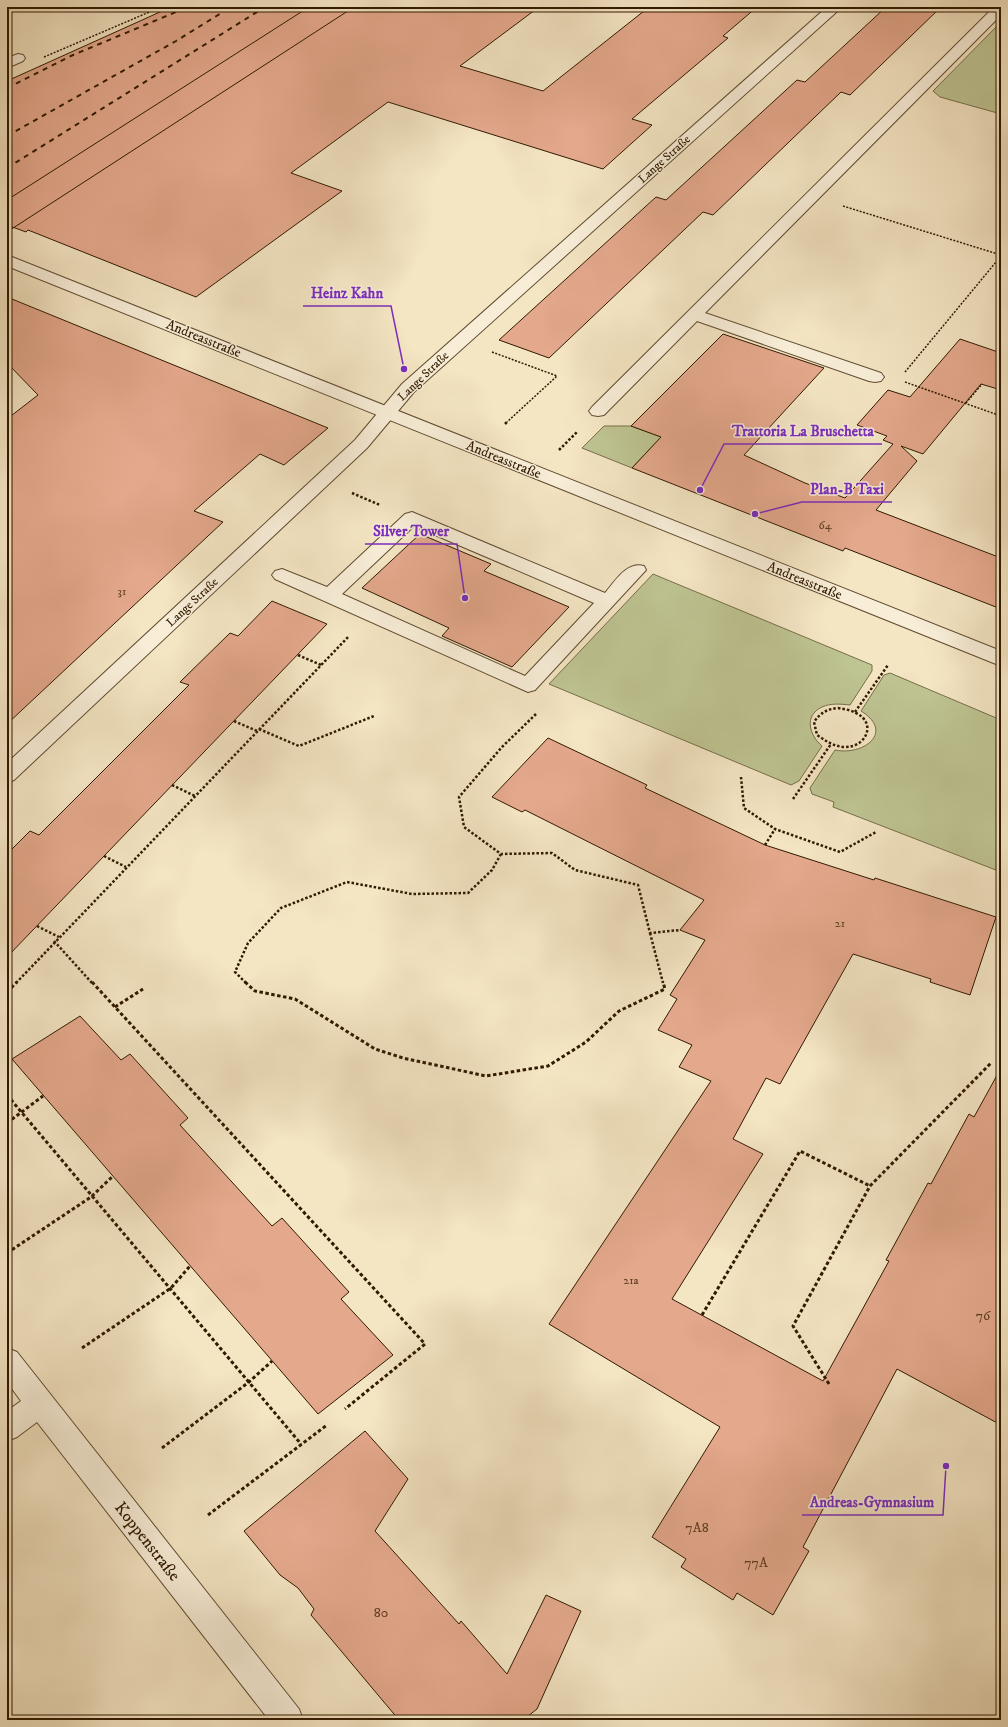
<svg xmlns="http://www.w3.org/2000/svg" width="1008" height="1727" font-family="'IM FELL DW Pica',serif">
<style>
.green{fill:#bec492;stroke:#776e49}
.building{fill:#e4a88c;stroke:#301900}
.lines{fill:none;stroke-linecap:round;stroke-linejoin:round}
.service-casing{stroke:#614c31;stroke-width:2}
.minor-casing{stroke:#614c31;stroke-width:2}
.tertiary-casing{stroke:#614c31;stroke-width:2}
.path-far2{stroke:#301900;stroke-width:1.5;stroke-dasharray:2 1.5;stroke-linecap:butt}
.path-far1{stroke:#301900;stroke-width:2.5;stroke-dasharray:2.5 2;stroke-linecap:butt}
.path{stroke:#301900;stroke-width:3;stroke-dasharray:3.5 2.5;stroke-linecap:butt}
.service{fill:#f8eed8;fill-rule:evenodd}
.minor{fill:#f8eed8;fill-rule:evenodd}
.tertiary{fill:#f8eed8;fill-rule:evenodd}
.tram{stroke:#301900;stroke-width:1}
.rail{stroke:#301900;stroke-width:2;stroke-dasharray:5 5;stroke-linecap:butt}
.labels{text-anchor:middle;stroke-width:3;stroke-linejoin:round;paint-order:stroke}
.far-street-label{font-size:12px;fill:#301900;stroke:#f8eed8}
.number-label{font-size:12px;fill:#5d3d23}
.street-label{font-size:14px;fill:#301900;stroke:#f8eed8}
.near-number-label{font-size:14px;fill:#5d3d23}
.near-street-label{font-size:17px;fill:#301900;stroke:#f8eed8}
.leader{fill:none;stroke:#7b2cbf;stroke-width:1.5}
.callout-dot{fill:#7b2cbf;stroke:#f8eed8;stroke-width:1.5}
.callout-label{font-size:15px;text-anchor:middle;font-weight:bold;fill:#7b2cbf;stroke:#f8eed8;stroke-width:3;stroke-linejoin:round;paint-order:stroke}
</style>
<rect width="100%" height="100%" fill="#f4e5c3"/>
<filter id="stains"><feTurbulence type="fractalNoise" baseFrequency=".005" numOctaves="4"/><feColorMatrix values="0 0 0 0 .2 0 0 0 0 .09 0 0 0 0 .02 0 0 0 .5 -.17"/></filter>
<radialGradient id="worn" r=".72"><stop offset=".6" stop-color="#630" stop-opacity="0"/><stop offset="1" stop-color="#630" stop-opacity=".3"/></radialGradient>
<g class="green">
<path d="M 1001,22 L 1001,114 L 940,97 L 933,91 Z"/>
<path d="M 604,426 L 631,426 L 661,437 L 632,468 L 582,448 Z"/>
<path d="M 653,574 L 872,665 L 872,671 L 850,705 C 840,704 831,703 822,707 C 803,716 810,736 822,746 L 799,781 L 791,785 L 549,684 Z"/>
<path d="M 890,673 L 1001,720 L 1001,872 L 833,807 L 834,802 L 812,794 L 810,788 L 835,750 C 864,756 895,732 861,711 L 884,675 Z"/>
</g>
<g class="building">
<path d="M 171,7 L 539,7 L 460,66 L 543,91 L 649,7 L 757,7 L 723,36 L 728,38 L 632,119 L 652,125 L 603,169 L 388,102 L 291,173 L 342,191 L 196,297 L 28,230 L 26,232 L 7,225 L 7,81 Z"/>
<path d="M 886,7 L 941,7 L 850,95 L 841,92 L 713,215 L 703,212 L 549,358 L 499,340 L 656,197 L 666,200 L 797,80 L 805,82 Z"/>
<path d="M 7,297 L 328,428 L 284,465 L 260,454 L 194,511 L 223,522 L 7,724 L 7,419 L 38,395 L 7,363 Z"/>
<path d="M 723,334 L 824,368 L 744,455 L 805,483 L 845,498 L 893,444 L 883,440 L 887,436 L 857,425 L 888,390 L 910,397 L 960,339 L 1001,353 L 1001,390 L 981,384 L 923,454 L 901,446 L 917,461 L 876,510 L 1001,558 L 1001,609 L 845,548 L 843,551 L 632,468 L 661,437 L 631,426 Z"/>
<path d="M 420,534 L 491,564 L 484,571 L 569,607 L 512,667 L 442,636 L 449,628 L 362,588 Z"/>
<path d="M 272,601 L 327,624 L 7,957 L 7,854 L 30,831 L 39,835 L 189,685 L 180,682 L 230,633 L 238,636 Z"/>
<path d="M 548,738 L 647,785 L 645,788 L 765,845 L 874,880 L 875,878 L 996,917 L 970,995 L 930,982 L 931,979 L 853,954 L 780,1084 L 766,1078 L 733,1139 L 763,1154 L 672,1299 L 823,1381 L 889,1261 L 886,1260 L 928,1183 L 931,1184 L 969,1114 L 974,1117 L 1001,1068 L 1001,1425 L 897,1369 L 803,1547 L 809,1551 L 773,1615 L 737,1593 L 733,1600 L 681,1567 L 686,1559 L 652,1537 L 720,1427 L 549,1324 L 711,1081 L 679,1067 L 692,1045 L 658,1030 L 677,999 L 670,995 L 705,940 L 680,930 L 704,900 L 525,810 L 522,812 L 492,797 Z"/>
<path d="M 80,1016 L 121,1060 L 130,1054 L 188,1118 L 180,1125 L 272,1226 L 282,1218 L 349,1292 L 341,1299 L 393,1355 L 318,1414 L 12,1059 Z"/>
<path d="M 365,1431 L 408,1479 L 375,1531 L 459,1624 L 461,1621 L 507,1674 L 546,1595 L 581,1611 L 537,1709 L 523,1720 L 399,1720 L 311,1615 L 314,1609 L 298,1588 L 280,1575 L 244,1531 Z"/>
</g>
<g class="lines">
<g class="service-casing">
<g id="service">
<path d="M 994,7 L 1001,7 L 1001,15 L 705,313 L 881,373 L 884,377 L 881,381 L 875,382 L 869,381 L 697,321 L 604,415 L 598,416 L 592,415 L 589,411 L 592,407 Z"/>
<path d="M 18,54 L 23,55 L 25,58 L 23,61 L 7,68 L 7,58 Z"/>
<path d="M 412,512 L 605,593 C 615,581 627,561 644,566 L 646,570 L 535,690 L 528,692 L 275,579 L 272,575 L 275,571 L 282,569 L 327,587 L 405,514 ZM 414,526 L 594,603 L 525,676 L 342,594 Z"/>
</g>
</g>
<g class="minor-casing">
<g id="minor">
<path d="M 827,7 L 842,7 L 414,392 L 367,448 L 14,780 L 7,783 L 7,763 L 355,440 L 402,384 Z"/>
<path d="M 7,1348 L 17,1352 L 299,1709 L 303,1720 L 269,1720 L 37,1422 L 17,1437 L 7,1441 L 7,1411 L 21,1401 L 7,1382 Z"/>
</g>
</g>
<g class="tertiary-casing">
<path id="tertiary" d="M 7,255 L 1001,651 L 1001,666 L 7,266 Z"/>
</g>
<g class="path-far2">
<path d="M 44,57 L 161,7"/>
<path d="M 843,206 L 1001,255"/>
<path d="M 492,352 L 557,376 L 507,422"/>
<path d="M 905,372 L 1001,256"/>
<path d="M 905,382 L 1001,416"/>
<path d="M 966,403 L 982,384"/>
</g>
<g class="path-far1">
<path d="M 505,424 L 508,421"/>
<path d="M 559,450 L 578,431"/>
<path d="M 352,493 L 380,505"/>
<path d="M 298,655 L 321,665"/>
<path d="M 838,708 C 844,709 851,710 856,713 C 877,723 866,747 846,747 C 834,747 826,741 817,735 L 814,722 C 820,713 827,709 838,708 Z"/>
<path d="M 855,712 L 888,665"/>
<path d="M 536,714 L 502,747 L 459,797 L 464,827 L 501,854 L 552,853 L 575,870 L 638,885 L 650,933 L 680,930"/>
<path d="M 234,721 L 257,731"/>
<path d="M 259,729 L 299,746 L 374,716"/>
<path d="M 741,777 L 744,808 L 775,829 L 840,852 L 876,832"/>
<path d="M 172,785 L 195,796"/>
<path d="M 793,799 L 831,744"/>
<path d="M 765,845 L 775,829"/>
<path d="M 104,856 L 126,867"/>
<path d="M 37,926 L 59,937"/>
<path d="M 650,933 L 663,983"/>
<path d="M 54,941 L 92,983"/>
<path d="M 16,983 L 349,636"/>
<path d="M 246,983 L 235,972 L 248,943 L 281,908 L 347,882 L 412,894 L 468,893 L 492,870 L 501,854"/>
</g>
<g class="path">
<path d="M 92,982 L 425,1344 L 345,1409"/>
<path d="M 245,982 L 255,991 L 295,999 L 375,1049 L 403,1058 L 486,1076 L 548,1066 L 586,1042 L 619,1011 L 665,989 L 663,982"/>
<path d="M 7,992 L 17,982"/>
<path d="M 115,1007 L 143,989"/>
<path d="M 7,1095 L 301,1444"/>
<path d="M 7,1123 L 43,1096"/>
<path d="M 7,1253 L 91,1197 L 113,1176"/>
<path d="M 702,1315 L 800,1151 L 870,1186"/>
<path d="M 82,1348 L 171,1288 L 190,1266"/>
<path d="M 829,1384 L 793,1326 L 870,1186 L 992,1062"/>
<path d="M 162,1448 L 249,1382 L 272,1361"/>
<path d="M 208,1515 L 327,1425"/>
<path d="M 1000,1720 L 1001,1718"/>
</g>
<use href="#service" class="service"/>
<use href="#minor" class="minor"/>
<use href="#tertiary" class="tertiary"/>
<g class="tram">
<path d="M 7,200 L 309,7"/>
<path d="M 7,232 L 354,7"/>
</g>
<g class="rail">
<path d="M 7,88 L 73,55 L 188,7"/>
<path d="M 7,136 L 176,41 L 231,7"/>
<path d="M 7,168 L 265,7"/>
</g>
</g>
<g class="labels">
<g class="far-street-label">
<text transform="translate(664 159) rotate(-42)" y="4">Lange Straße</text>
<text transform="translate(423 376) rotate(-44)" y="4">Lange Straße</text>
<text transform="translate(192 602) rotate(-43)" y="4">Lange Straße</text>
</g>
<g class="number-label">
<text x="825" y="529">64</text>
<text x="122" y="595">31</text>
<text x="840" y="927">21</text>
<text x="631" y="1284">21a</text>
</g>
<g class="street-label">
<text transform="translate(204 338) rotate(22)" y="5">Andreasstraße</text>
<text transform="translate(504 459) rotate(22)" y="5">Andreasstraße</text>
<text transform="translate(805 580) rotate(22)" y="5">Andreasstraße</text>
</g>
<g class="near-number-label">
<text x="983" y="1320">76</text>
<text x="697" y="1532">7A8</text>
<text x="756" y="1567">77A</text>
<text x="381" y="1617">80</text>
</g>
<g class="near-street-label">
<text transform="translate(148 1541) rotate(52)" y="6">Koppenstraße</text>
</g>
</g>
<path class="leader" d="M404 369L391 306H303M700 490L724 444H882M755 514L802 502H892M465 598L457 544H365M946 1466L943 1515H802"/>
<g class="callout-dot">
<circle cx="404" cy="369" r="4"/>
<circle cx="700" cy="490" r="4"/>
<circle cx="755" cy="514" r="4"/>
<circle cx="465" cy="598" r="4"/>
<circle cx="946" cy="1466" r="4"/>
</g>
<g class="callout-label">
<text x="347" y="298">Heinz Kahn</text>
<text x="803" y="436">Trattoria La Bruschetta</text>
<text x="847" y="494">Plan-B Taxi</text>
<text x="411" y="536">Silver Tower</text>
<text x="872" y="1507">Andreas-Gymnasium</text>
</g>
<rect width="1008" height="1727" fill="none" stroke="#f4e5c3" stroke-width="24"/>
<rect x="8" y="8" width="992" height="1711" fill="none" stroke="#301900" stroke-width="2"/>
<rect x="12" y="12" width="984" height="1703" fill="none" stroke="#301900"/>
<rect width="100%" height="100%" filter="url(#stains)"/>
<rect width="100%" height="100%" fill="url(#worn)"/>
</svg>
